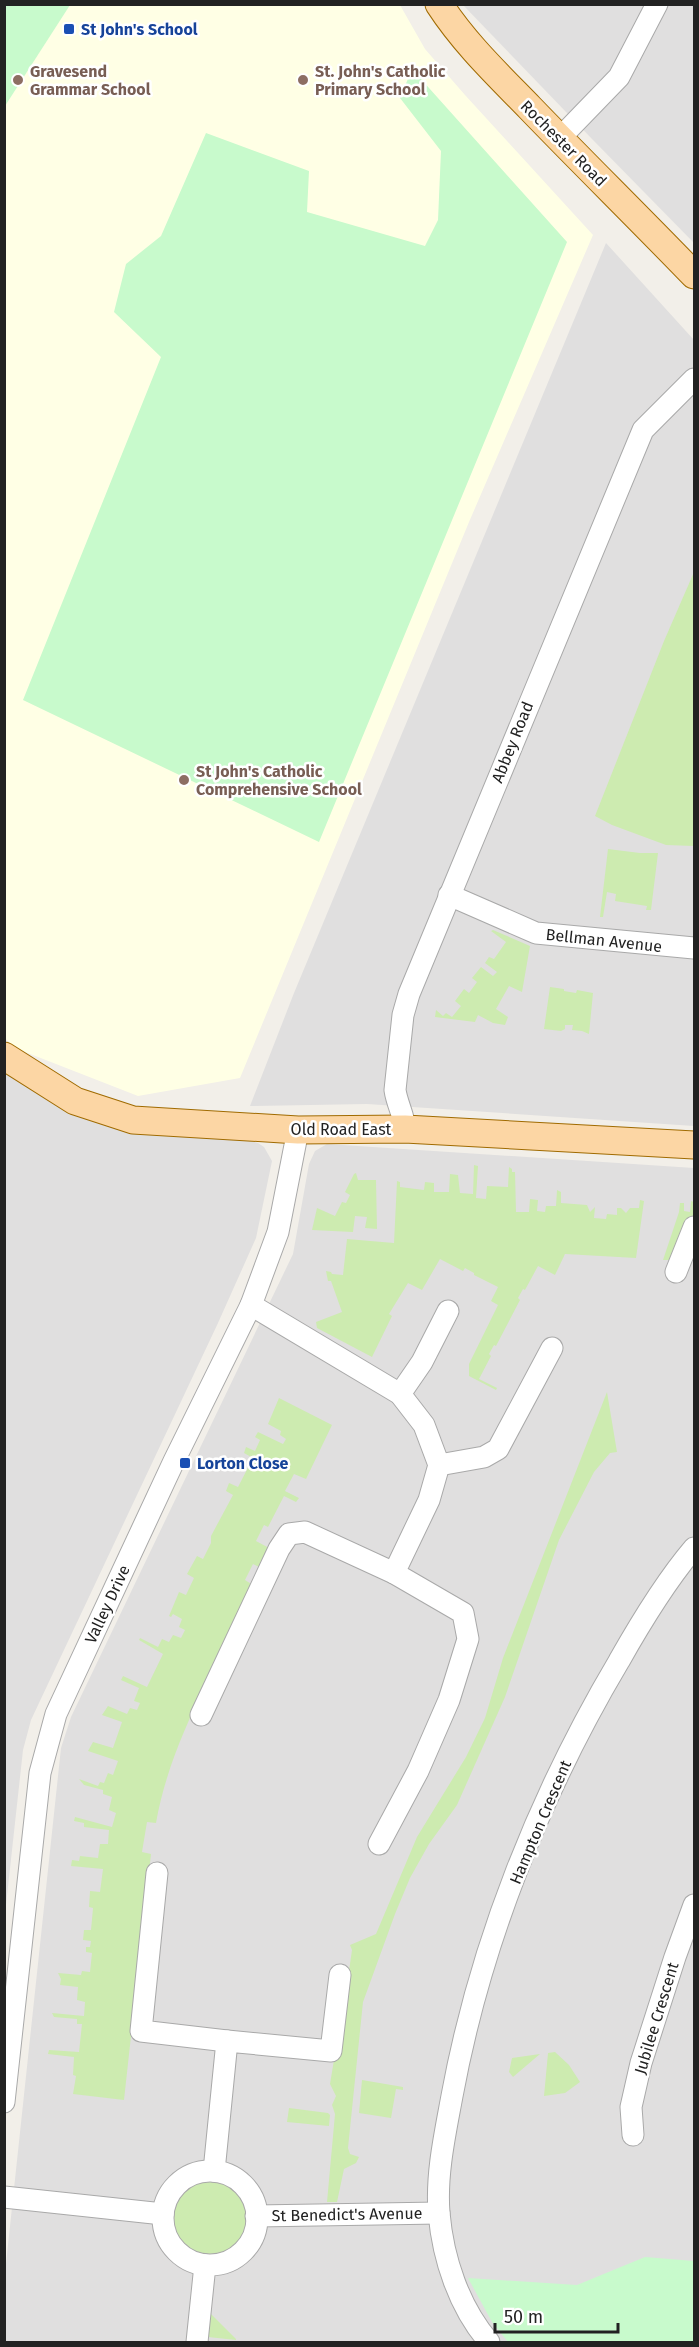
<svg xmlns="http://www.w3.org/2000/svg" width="699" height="2347" font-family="'Fira Sans',sans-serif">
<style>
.residential{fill:#e0dfdf}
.education{fill:#ffffe5}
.grass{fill:#cdebb0}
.park{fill:#c8facc}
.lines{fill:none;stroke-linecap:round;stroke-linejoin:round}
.minor-casing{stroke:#a9a9a9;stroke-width:23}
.major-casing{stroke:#a06b00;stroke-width:29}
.minor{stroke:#fff;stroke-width:21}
.major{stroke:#fcd6a4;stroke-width:27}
.transit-dot{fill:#1a4fb4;stroke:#fff;stroke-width:2}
.education-dot{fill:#8d6e63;stroke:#fff;stroke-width:2}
.labels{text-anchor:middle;stroke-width:5;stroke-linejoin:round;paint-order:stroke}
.transit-label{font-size:16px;font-weight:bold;fill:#164399;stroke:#fff;text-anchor:start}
.education-label{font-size:16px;font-weight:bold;fill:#785e54;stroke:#fff;text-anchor:start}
.street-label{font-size:16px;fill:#222;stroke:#fff}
</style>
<rect width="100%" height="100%" fill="#f2efe9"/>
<g class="residential">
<path d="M 463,5 L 694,5 L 694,243 L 593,140 Z"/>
<path d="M 606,243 L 694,340 L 694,1126 L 367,1104 L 250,1106 L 294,993 Z"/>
<path d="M 5,1071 L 110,1124 L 160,1135 L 245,1139 L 258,1143 L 264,1147 L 272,1161 L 256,1238 L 218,1323 L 31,1720 L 23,1750 L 5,1914 Z"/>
<path d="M 327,1144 L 694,1168 L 694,2342 L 5,2342 L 5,2273 L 61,1748 L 71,1717 L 293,1254 L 309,1164 L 315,1151 Z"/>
</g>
<path class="education" d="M 5,5 L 400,5 L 425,49 L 465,95 L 593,235 L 469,522 L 240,1078 L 138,1096 L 15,1048 L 5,1038 Z"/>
<g class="grass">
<path d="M 694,572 L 694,846 L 666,845 L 612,825 L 595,816 L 664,641 Z"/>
<path d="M 608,849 L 640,853 L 658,853 L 651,910 L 646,910 L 647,906 L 615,901 L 616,894 L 607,892 L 603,917 L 600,917 Z"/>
<path d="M 493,930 L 530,946 L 522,992 L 509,986 L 496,1009 L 508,1017 L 505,1025 L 493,1023 L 478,1015 L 475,1022 L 435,1017 L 436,1010 L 443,1016 L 446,1013 L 452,1017 L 461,1006 L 455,1001 L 464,989 L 469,993 L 477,982 L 472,978 L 481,967 L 493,976 L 497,972 L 485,963 L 489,957 L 494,959 L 506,942 L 491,931 Z"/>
<path d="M 550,987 L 564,989 L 564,991 L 576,993 L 577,990 L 593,993 L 589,1034 L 582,1031 L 572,1030 L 573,1025 L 565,1025 L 565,1029 L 561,1031 L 544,1029 Z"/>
<path d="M 474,1165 L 478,1166 L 476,1198 L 486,1199 L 487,1186 L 508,1187 L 509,1167 L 512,1169 L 512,1172 L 515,1172 L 516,1212 L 529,1212 L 530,1199 L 538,1200 L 537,1211 L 545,1212 L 546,1206 L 556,1206 L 557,1190 L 561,1192 L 561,1203 L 587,1205 L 590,1212 L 595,1207 L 594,1218 L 606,1219 L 607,1214 L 617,1215 L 617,1208 L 621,1208 L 626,1213 L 630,1208 L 639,1208 L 640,1200 L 644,1201 L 636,1258 L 565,1254 L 555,1275 L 538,1266 L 525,1290 L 523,1289 L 518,1298 L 520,1300 L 496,1346 L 494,1345 L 489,1354 L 491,1356 L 479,1379 L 497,1388 L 496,1390 L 469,1376 L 469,1364 L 498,1305 L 491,1301 L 498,1287 L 474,1275 L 474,1273 L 465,1268 L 463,1271 L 440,1259 L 422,1290 L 408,1283 L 389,1314 L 392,1316 L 372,1357 L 317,1328 L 316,1322 L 342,1312 L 331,1281 L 328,1281 L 326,1271 L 331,1272 L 332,1274 L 343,1275 L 347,1239 L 394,1243 L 397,1181 L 400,1182 L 400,1187 L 424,1190 L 425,1182 L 434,1183 L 434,1192 L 449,1192 L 450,1174 L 458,1175 L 460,1193 L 473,1194 Z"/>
<path d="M 356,1173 L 358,1180 L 376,1180 L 377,1229 L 365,1228 L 367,1217 L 355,1216 L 353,1232 L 312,1230 L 317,1208 L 335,1216 L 342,1202 L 346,1203 L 350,1195 L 345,1192 L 354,1174 Z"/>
<path d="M 691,1201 L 694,1202 L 694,1213 L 672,1260 L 663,1260 L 679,1212 L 680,1203 L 684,1203 L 684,1211 L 690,1212 Z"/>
<path d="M 607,1392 L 617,1452 L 610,1453 L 594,1472 L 559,1540 L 505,1697 L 457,1805 L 429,1844 L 410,1878 L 395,1914 L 363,2002 L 348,2148 L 350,2154 L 359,2157 L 356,2163 L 344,2169 L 337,2202 L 327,2202 L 335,2114 L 332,2105 L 336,2096 L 330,2084 L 350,1964 L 352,1950 L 350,1945 L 376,1934 L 417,1837 L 466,1757 L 485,1718 L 503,1658 Z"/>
<path d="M 279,1398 L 332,1425 L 306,1479 L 294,1474 L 285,1491 L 299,1498 L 296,1502 L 284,1496 L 268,1527 L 264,1525 L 256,1541 L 269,1548 L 263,1569 L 253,1564 L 245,1580 L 256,1587 C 219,1661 170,1741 156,1823 L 147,1822 L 142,1852 L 151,1854 L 124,2100 L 73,2094 L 76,2076 L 73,2075 L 74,2057 L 48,2054 L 49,2050 L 79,2052 L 82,2024 L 77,2024 L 77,2019 L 54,2017 L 52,2013 L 84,2016 L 85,2002 L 77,2000 L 78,1987 L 60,1985 L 61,1979 L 58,1973 L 81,1975 L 82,1971 L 90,1972 L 92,1953 L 86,1952 L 86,1947 L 90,1947 L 91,1941 L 83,1940 L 84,1930 L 91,1930 L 93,1908 L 89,1907 L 90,1891 L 100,1892 L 103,1869 L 71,1866 L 72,1860 L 79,1861 L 80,1856 L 98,1858 L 100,1844 L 108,1844 L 109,1830 L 84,1827 L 84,1823 L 74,1821 L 75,1817 L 112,1827 L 116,1813 L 109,1810 L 112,1797 L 103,1794 L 103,1790 L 84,1785 L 79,1779 L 98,1786 L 100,1782 L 104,1783 L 108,1773 L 113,1775 L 118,1761 L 88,1751 L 93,1742 L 113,1748 L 122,1722 L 102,1715 L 108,1706 L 127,1714 L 130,1708 L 137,1710 L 140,1703 L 134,1701 L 139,1688 L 121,1680 L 123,1676 L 147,1687 L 163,1654 L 139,1640 L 140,1638 L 158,1647 L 162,1639 L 169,1642 L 173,1635 L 181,1638 L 185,1630 L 179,1627 L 182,1619 L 173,1614 L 171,1617 L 169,1616 L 179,1592 L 186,1595 L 194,1578 L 187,1574 L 197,1556 L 203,1559 L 211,1543 L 211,1536 L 233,1495 L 226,1491 L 229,1483 L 238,1487 L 253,1458 L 244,1453 L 246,1447 L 255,1451 L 260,1440 L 255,1437 L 258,1432 L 283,1444 L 286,1439 L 280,1435 L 281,1431 L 268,1424 Z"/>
<path d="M 555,2052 L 569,2065 L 580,2082 L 565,2093 L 544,2096 L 548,2053 Z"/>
<path d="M 540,2054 L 513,2077 L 509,2072 L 512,2058 Z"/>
<path d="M 362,2080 L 403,2087 L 403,2090 L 396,2089 L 391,2118 L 359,2113 Z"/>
<path d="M 289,2108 L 328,2113 L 330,2115 L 329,2126 L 287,2122 Z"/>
<circle cx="210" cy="2218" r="37"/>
<path d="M 210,2313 L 236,2339 L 236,2340 L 208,2337 Z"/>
</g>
<g class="park">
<path d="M 5,4 L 70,5 L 5,106 L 4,5 Z"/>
<path d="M 412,69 L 567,242 L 319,842 L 23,700 L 161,357 L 114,312 L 126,264 L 161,236 L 206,133 L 309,171 L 307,212 L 425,246 L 438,220 L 441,151 L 400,98 Z"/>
<path d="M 645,2257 L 694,2261 L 694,2342 L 508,2342 L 492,2322 L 468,2278 L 577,2285 Z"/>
</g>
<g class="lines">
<g class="minor-casing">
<g id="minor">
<path d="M 559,139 L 619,77 L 657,4"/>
<path d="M 449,895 L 536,933 L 694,948"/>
<path d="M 405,1129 C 404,1115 397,1104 395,1090 L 403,1015 L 409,994 L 643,430 L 694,379"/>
<path d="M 676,1272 L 694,1227"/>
<path d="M 251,1305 L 400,1394 L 424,1425 L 439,1465"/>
<path d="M 400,1394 L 422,1362 L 448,1311"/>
<path d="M 201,1715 L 279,1549 L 289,1534 L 305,1532 L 394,1573"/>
<path d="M 379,1844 L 418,1771 L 449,1700 L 468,1639 L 463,1613 L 394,1573 L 429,1500 L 439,1465 L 484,1457 L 498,1449 L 552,1348"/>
<path d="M 157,1873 L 141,2031 L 227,2041"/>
<path d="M 4,2102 L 40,1773 L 56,1714 L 174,1461 L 251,1305 L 278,1232 L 298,1130"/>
<path d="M 633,2135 L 631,2107 L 641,2063 L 675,1957 L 694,1905"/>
<path d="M 214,2171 L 227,2041 L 331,2051 L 340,1975"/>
<circle cx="210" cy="2218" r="47"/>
<path d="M 4,2197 L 163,2214"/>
<path d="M 256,2216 L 439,2213"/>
<path d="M 197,2342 L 205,2265"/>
<path d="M 489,2342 C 459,2307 443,2259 439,2213 C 436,2174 445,2134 452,2096 C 480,1944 540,1794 619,1661 C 641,1622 665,1582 694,1548"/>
</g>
</g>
<g class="major-casing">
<g id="major">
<path d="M 439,4 C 465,44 498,75 530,108 C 584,164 640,219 694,275"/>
<path d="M 4,1056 L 75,1101 L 133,1120 L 298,1130 L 405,1129 L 694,1145"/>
</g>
</g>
<use href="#minor" class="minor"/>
<use href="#major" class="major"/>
</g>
<g class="transit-dot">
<rect x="63" y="23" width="12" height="12" rx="3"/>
<rect x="179" y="1457" width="12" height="12" rx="3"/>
</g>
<g class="education-dot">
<circle cx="18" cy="80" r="6"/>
<circle cx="303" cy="80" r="6"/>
<circle cx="184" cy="780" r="6"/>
</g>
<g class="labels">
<g class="transit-label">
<text x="81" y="35">St John's School</text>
<text x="197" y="1469">Lorton Close</text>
</g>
<g class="education-label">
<text x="30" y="77">Gravesend<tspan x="30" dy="18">Grammar School</tspan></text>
<text x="315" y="77">St. John's Catholic<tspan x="315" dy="18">Primary School</tspan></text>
<text x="196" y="777">St John's Catholic<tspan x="196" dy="18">Comprehensive School</tspan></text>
</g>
<g class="street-label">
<text transform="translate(564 143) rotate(45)" y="6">Rochester Road</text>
<text transform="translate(512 742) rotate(-68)" y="6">Abbey Road</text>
<text transform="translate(604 940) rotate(6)" y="6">Bellman Avenue</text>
<text x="341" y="1135">Old Road East</text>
<text transform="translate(107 1604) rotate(-65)" y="6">Valley Drive</text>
<text transform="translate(540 1822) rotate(-67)" y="6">Hampton Crescent</text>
<text transform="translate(656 2018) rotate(-73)" y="6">Jubilee Crescent</text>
<text transform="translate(347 2214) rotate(-1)" y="6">St Benedict's Avenue</text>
</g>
</g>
<rect width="699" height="2347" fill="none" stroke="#222222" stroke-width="12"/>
<path d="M495 2323v9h123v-9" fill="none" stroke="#222222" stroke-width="3"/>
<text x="504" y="2323" font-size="18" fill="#222222" stroke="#ffffff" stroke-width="4.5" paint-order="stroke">50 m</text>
</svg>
